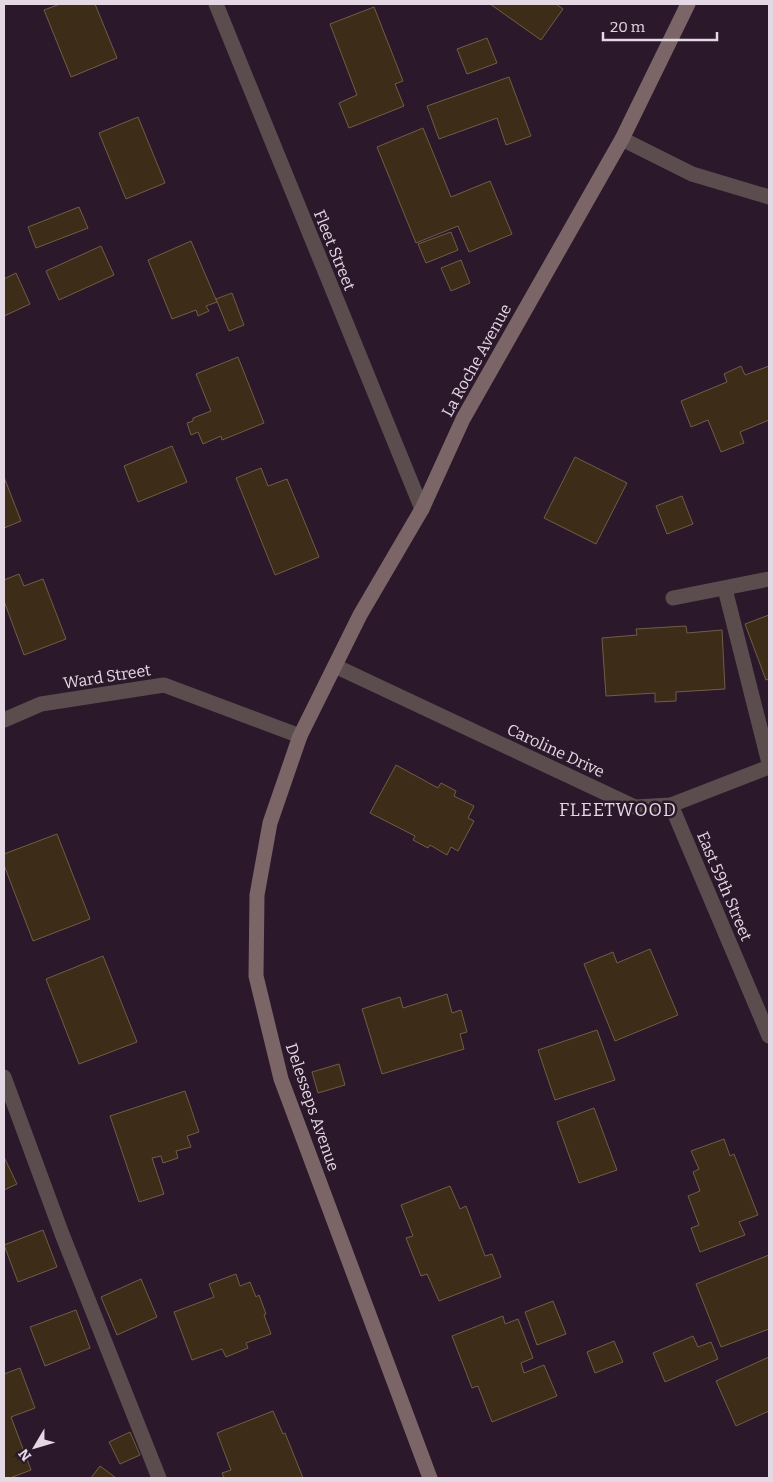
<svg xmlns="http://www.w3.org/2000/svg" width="773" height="1482" font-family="Bitter,serif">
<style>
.building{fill:#3d2c17;stroke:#705d46}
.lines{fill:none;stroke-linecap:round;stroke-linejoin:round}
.lane{stroke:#5b4d4d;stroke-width:15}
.street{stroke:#5b4d4d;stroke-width:15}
.secondary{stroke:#7c6566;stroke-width:15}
.labels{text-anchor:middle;stroke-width:5;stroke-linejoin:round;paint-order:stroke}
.street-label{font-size:16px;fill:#e4d8e4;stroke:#2b192b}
.neighbourhood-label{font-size:18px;letter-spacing:1px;fill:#e4d8e4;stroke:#2b192b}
</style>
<rect width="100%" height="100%" fill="#2b192b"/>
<g class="building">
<path d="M 60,4 L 95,4 L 117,58 L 71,77 L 44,10 Z"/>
<path d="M 490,4 L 556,4 L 563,9 L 541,40 Z"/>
<path d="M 374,7 L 403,81 L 395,84 L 404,106 L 349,128 L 339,103 L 357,95 L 330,24 Z"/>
<path d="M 487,38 L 497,63 L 467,74 L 457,49 Z"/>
<path d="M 509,77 L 531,136 L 506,145 L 497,118 L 439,139 L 427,106 Z"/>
<path d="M 138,117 L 165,183 L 126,199 L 99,133 Z"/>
<path d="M 423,128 L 451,197 L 490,181 L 512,234 L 469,252 L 458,226 L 416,243 L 377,147 Z"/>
<path d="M 79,207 L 88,228 L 36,248 L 28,227 Z"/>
<path d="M 451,232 L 458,250 L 426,263 L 418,244 Z"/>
<path d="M 191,241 L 217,302 L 206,306 L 209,311 L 198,316 L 196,310 L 172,319 L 148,260 Z"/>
<path d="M 101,246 L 114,275 L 59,300 L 46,271 Z"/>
<path d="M 461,260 L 470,283 L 451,291 L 441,268 Z"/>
<path d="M 16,273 L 30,304 L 4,316 L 4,279 Z"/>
<path d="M 232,293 L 244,325 L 229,331 L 216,299 Z"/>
<path d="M 238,357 L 264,423 L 222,440 L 221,436 L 203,444 L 198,432 L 191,435 L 187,423 L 193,421 L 193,418 L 211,411 L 196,374 Z"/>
<path d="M 741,366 L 745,375 L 769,366 L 769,420 L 740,432 L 744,443 L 721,452 L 708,420 L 691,427 L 681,401 L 727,382 L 724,374 Z"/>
<path d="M 172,446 L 187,482 L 138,502 L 124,466 Z"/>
<path d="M 575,457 L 627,483 L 596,544 L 544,518 Z"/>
<path d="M 261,468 L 268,486 L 287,479 L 319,557 L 275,575 L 236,478 Z"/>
<path d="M 4,477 L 21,521 L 4,528 Z"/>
<path d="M 682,496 L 693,524 L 667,534 L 656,506 Z"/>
<path d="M 19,574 L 24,586 L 43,579 L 66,639 L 24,655 L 4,601 L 4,580 Z"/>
<path d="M 769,615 L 769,679 L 766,680 L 745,624 Z"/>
<path d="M 686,626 L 687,633 L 722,630 L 725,689 L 676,692 L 676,701 L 655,702 L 655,693 L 606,696 L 602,638 L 637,635 L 636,629 Z"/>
<path d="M 396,765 L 438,788 L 441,783 L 456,791 L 454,796 L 474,806 L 468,818 L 474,821 L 458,851 L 451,847 L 447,855 L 430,845 L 428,848 L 413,840 L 415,836 L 370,813 Z"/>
<path d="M 57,834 L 90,919 L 33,941 L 4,865 L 4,854 Z"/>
<path d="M 650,949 L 678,1015 L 615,1041 L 584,964 L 613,952 L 617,963 Z"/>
<path d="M 103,956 L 137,1042 L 79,1064 L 46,979 Z"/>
<path d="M 447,994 L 452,1013 L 461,1010 L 467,1032 L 460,1034 L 464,1049 L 382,1074 L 362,1009 L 400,997 L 403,1008 Z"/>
<path d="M 597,1030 L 615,1080 L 555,1100 L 538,1050 Z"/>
<path d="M 339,1064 L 345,1085 L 318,1093 L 312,1072 Z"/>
<path d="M 185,1091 L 199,1132 L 187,1136 L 191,1147 L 176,1151 L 178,1158 L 163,1163 L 161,1156 L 152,1158 L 164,1194 L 139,1202 L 110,1116 Z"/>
<path d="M 594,1108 L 617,1170 L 579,1183 L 557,1122 Z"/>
<path d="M 724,1139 L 730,1156 L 734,1154 L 758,1215 L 739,1222 L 745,1235 L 700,1252 L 691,1228 L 699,1225 L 688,1196 L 700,1191 L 693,1172 L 699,1169 L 691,1151 Z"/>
<path d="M 4,1157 L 17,1184 L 4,1190 Z"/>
<path d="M 450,1186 L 460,1209 L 466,1206 L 485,1256 L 492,1254 L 501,1277 L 439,1301 L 427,1274 L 421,1276 L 406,1238 L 413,1236 L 401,1205 Z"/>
<path d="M 43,1230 L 57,1267 L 18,1282 L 4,1245 Z"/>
<path d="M 769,1255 L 769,1329 L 721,1347 L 696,1284 Z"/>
<path d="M 236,1274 L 240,1286 L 250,1282 L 256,1297 L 259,1295 L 266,1314 L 264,1315 L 271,1334 L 246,1343 L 248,1348 L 226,1357 L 222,1349 L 192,1360 L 174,1312 L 214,1297 L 209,1284 Z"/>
<path d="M 141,1279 L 157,1317 L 117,1335 L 101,1297 Z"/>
<path d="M 553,1301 L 566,1334 L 537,1345 L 525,1312 Z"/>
<path d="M 76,1310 L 90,1348 L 45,1366 L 30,1327 Z"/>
<path d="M 503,1316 L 505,1324 L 518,1319 L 533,1358 L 521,1363 L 524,1373 L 544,1365 L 557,1396 L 492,1422 L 478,1386 L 472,1388 L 452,1336 Z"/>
<path d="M 693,1336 L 698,1347 L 711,1342 L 718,1359 L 665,1382 L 653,1353 Z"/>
<path d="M 614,1341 L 623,1362 L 595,1373 L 587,1352 Z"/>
<path d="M 769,1357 L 769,1411 L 736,1426 L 716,1381 Z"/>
<path d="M 20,1368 L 35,1408 L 11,1417 L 31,1470 L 10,1478 L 4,1478 L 4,1374 Z"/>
<path d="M 273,1411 L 283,1434 L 285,1433 L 303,1478 L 224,1478 L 222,1473 L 231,1470 L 217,1433 Z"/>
<path d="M 130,1432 L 140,1455 L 120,1464 L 109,1442 Z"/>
<path d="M 100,1466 L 116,1478 L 91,1478 Z"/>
</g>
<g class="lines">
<g class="lane">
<path d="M 725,589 L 769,763"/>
<path d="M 673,598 L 769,579"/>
<path d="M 4,1077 L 62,1234 L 159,1478"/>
</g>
<g class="street">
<path d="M 216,4 L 422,509"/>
<path d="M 622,139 L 692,174 L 769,197"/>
<path d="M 335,666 L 635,807 L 671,805 L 769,767"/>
<path d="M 4,720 L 41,704 L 164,685 L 300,736"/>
<path d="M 671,805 L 769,1036"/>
</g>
<path class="secondary" d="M 430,1478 L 281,1079 L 256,976 L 257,895 L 270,823 L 300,736 L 360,615 L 422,509 L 463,419 L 622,139 L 688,4"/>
</g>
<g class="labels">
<g class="street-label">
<text transform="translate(335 250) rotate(68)" y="6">Fleet Street</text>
<text transform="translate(476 360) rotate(-61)" y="6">La Roche Avenue</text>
<text transform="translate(107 676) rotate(-9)" y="6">Ward Street</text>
<text transform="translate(556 750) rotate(25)" y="6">Caroline Drive</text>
<text transform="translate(725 886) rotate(67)" y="6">East 59th Street</text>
<text transform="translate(313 1107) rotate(71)" y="6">Delesseps Avenue</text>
</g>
<g class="neighbourhood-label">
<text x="618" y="816">FLEETWOOD</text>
</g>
</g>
<rect width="773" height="1482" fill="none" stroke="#e4d8e4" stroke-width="10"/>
<g transform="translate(35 1447) rotate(232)" stroke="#2b192b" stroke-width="4" paint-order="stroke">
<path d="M0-4L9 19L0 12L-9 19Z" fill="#e4d8e4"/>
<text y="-8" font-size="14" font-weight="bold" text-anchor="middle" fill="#e4d8e4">N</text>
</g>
<path d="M603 32v8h114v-8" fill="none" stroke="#e4d8e4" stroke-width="2.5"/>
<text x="610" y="32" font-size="15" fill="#e4d8e4" stroke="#2b192b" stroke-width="4" paint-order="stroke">20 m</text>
</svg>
